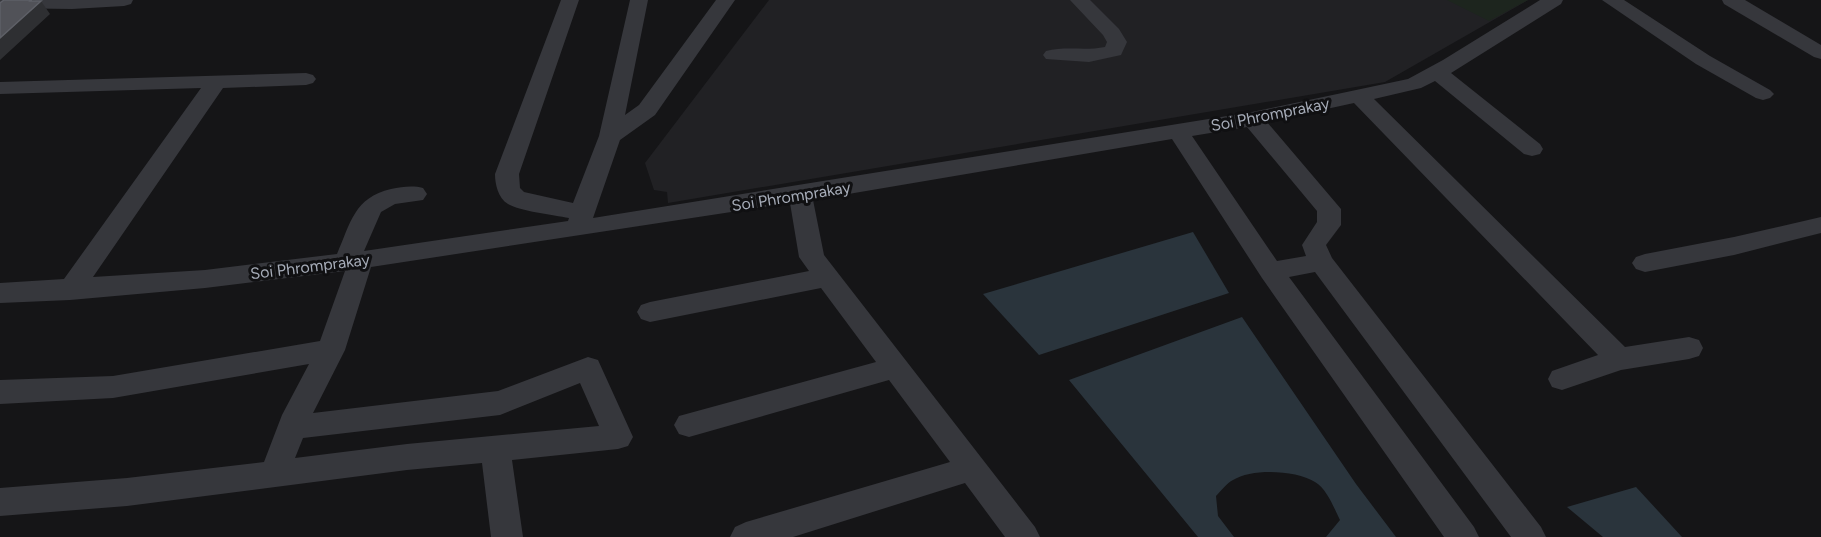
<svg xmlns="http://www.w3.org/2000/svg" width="1821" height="537" font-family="Figtree,sans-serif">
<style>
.built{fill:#212124}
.green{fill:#1d251e}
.water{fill:#2a343c}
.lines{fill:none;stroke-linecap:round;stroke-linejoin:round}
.minor{fill:#36373c;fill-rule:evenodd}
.shaded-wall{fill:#2e2f32}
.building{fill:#515258;stroke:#5e6067;stroke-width:1.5}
.labels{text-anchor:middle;stroke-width:6;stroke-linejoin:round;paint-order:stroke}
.street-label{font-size:16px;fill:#a6acb8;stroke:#101012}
</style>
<rect width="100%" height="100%" fill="#151517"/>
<path class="built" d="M 769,0 L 1528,0 L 1385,82 L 668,203 L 667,192 L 654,190 L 645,163 Z"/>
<path class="green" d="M 1447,0 L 1528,0 L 1489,21 Z"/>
<g class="water">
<path d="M 1193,232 L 1229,293 L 1039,355 L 983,294 Z"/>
<path d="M 1242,317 L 1356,484 L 1396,537 L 1326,537 L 1340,520 C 1334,508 1327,489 1315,482 C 1296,470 1252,468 1233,480 C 1227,483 1221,491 1216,496 L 1218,516 L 1234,537 L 1198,537 L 1069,380 Z"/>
<path d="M 1636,487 L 1682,537 L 1603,537 L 1567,507 Z"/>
</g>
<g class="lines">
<g class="minor">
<path d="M 0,0 L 133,0 L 131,4 L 124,6 L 72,9 L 0,8 Z"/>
<path d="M 561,0 L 579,0 L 519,174 L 520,188 L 524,192 L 573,203 L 599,136 L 630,0 L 648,0 L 625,115 L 639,105 L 716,0 L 735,0 L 655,115 L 620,140 L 593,218 L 1252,112 L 1408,79 L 1443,60 L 1540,0 L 1563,0 L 1561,4 L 1451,73 L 1540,144 L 1543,149 L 1540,154 L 1532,156 L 1524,154 L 1435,81 L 1421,88 L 1374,99 L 1625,347 L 1689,337 L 1699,340 L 1703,348 L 1699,356 L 1689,359 L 1621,370 L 1562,390 L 1552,387 L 1548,379 L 1552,371 L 1598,355 L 1354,103 L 1267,122 L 1341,209 L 1341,225 L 1326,245 L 1332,258 L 1541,527 L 1546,537 L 1511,537 L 1315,272 L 1289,277 L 1474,527 L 1479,537 L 1444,537 L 1262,278 L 1172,139 L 813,200 L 824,255 L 1035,527 L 1040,537 L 1005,537 L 965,483 L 793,537 L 730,537 L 735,527 L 746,522 L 950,462 L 889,380 L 689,437 L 679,434 L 674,425 L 679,416 L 876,362 L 821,288 L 650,322 L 641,319 L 637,312 L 641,305 L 650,302 L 809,271 L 799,257 L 790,203 L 371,267 L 345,350 L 313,413 L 498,391 L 588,357 L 598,360 L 633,437 L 628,446 L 618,449 L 512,460 L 523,537 L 491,537 L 482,463 L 407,470 L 127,506 L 0,516 L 0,488 L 127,478 L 264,462 L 282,415 L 309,364 L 113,398 L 0,404 L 0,380 L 113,376 L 320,341 L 345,271 L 205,288 L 70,300 L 0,303 L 0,283 L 64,279 L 201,88 L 0,94 L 0,82 L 306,73 L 313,75 L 316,79 L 313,83 L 306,85 L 223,88 L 93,277 L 205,270 L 337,254 C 351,222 354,198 391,189 C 402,187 412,185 423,188 L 427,194 L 423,200 L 395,204 L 381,212 L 364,251 L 568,221 L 569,218 C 553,215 520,211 508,204 C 498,198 495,184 495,174 ZM 1247,127 L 1317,211 L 1317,222 L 1302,245 L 1306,256 L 1277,261 L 1192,136 ZM 580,383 L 599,426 L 407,444 L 295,458 L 303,438 L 500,415 Z"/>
<path d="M 1070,0 L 1090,0 L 1119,29 L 1127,42 L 1121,55 L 1089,62 L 1046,59 L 1043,55 L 1046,51 C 1065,46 1086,51 1105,47 L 1107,42 L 1103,35 Z"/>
<path d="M 1602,0 L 1624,0 L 1710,56 L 1770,90 L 1774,94 L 1770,98 L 1763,100 L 1756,98 L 1696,64 Z"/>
<path d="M 1722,0 L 1745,0 L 1821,45 L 1821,59 L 1814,57 L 1724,4 Z"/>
<path d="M 1821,217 L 1821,233 L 1734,255 L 1645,272 L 1636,269 L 1632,263 L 1636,257 L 1645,254 L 1734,237 Z"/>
</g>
</g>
<path class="shaded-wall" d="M 31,0 L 35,0 L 37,4 L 41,1 L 50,14 L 0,60 L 0,38 Z"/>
<path class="building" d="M 4,0 L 31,0 L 30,1 L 41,1 L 0,38 L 0,3 Z"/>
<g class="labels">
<g class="street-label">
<text transform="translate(1270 114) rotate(-11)" y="6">Soi Phromprakay</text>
<text transform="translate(791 196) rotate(-9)" y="6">Soi Phromprakay</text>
<text transform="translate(310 266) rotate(-7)" y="6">Soi Phromprakay</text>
</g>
</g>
</svg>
